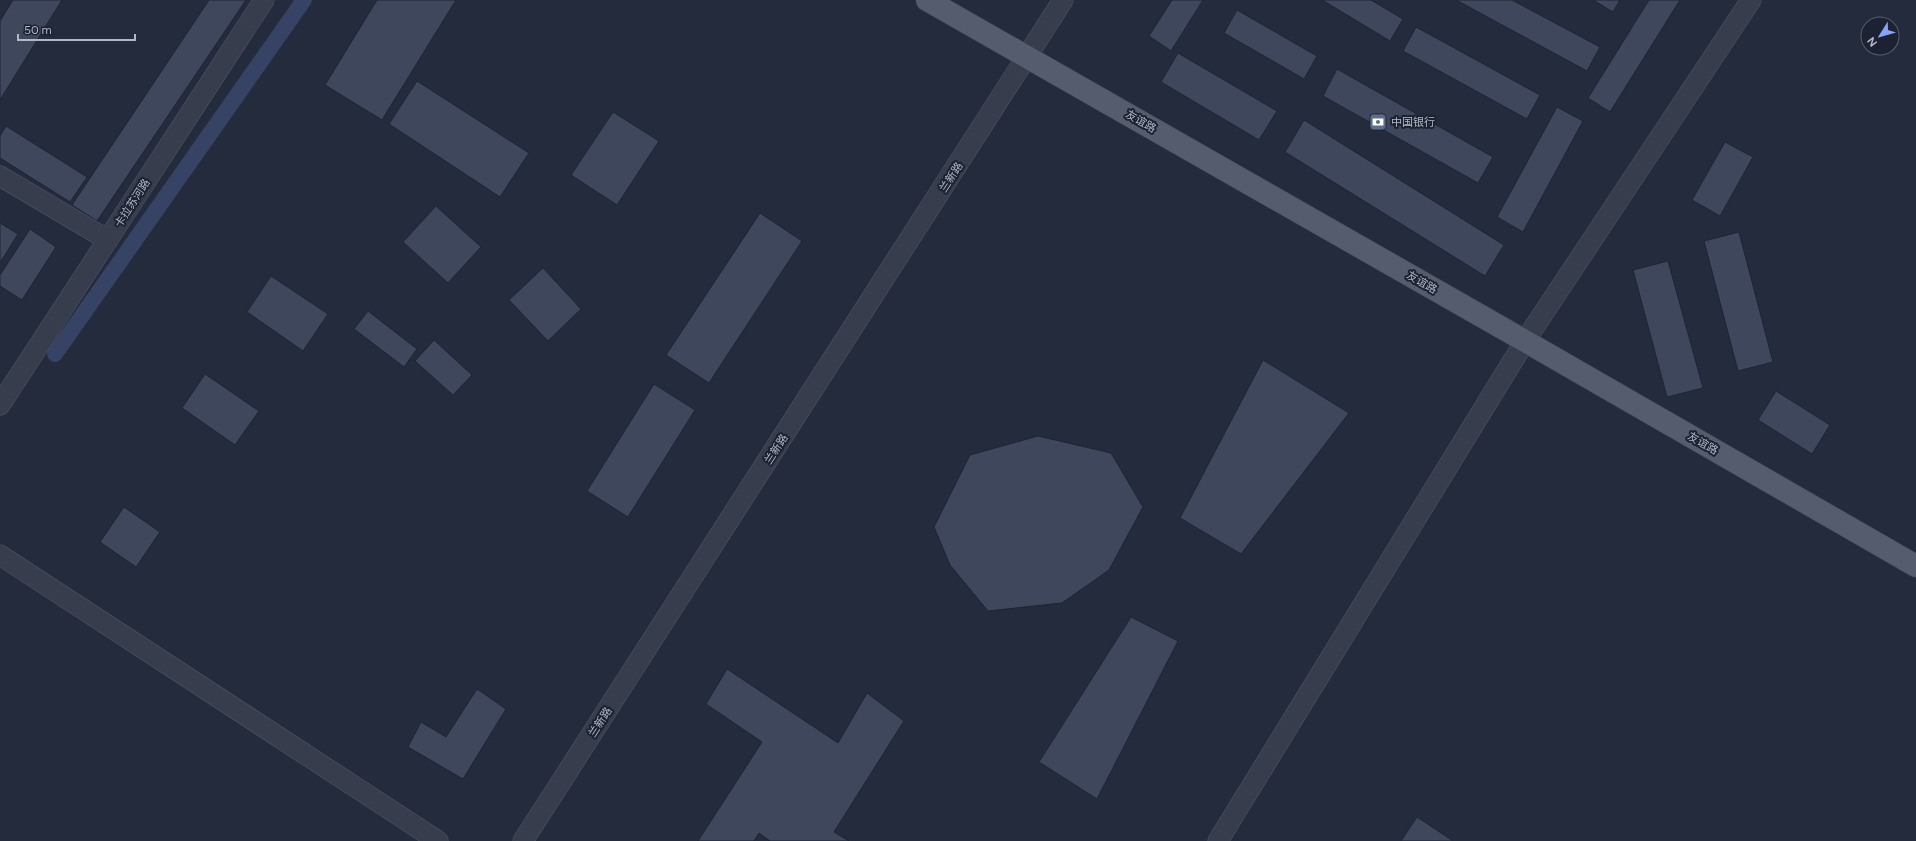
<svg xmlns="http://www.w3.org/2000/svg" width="1916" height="841" font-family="Figtree,'Noto Sans SC',sans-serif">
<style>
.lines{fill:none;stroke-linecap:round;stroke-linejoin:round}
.canal{stroke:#364364;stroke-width:16}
.building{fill:#3f475d;stroke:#1e2434}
.minor-casing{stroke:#525868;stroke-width:21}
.major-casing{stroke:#404656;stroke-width:23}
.minor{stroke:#373d4d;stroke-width:20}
.major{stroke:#555c6d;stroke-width:22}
.labels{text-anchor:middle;stroke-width:4;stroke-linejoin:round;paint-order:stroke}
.street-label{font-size:11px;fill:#b3b8c8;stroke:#1c2232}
.poi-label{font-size:11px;fill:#b3b8c8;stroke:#1c2232;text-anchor:start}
</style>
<rect width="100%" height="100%" fill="#232b3d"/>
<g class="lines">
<path class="canal" d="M 55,354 L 304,0"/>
</g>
<g class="building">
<path d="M 13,0 L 62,0 L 0,100 L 0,21 Z"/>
<path d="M 209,0 L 246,0 L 97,221 L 72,205 Z"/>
<path d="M 377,0 L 456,0 L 382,120 L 325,85 Z"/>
<path d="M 1172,0 L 1203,0 L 1171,51 L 1149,36 Z"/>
<path d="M 1322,0 L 1371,0 L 1403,19 L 1390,41 Z"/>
<path d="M 1456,0 L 1512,0 L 1600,47 L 1587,71 Z"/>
<path d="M 1593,0 L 1620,0 L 1613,12 Z"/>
<path d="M 1649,0 L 1680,0 L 1610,112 L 1588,98 Z"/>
<path d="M 1237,10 L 1317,56 L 1304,79 L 1224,33 Z"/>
<path d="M 1416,27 L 1540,95 L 1527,119 L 1403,51 Z"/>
<path d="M 1178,53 L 1277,111 L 1259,140 L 1161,82 Z"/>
<path d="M 1337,69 L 1493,157 L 1478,183 L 1323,96 Z"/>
<path d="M 417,81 L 529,153 L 500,197 L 389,124 Z"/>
<path d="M 1557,107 L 1583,121 L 1523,232 L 1497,217 Z"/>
<path d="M 613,112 L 659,141 L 617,205 L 571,175 Z"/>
<path d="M 1304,120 L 1504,245 L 1485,276 L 1285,152 Z"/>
<path d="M 6,126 L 87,177 L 70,202 L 0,158 L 0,136 Z"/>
<path d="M 1725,142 L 1753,157 L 1720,216 L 1692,200 Z"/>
<path d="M 436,206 L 481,247 L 448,283 L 403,242 Z"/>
<path d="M 760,213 L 802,241 L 709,383 L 666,355 Z"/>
<path d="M 0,223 L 18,234 L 0,263 Z"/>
<path d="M 30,229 L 56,247 L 22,300 L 0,286 L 0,275 Z"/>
<path d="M 1739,232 L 1773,362 L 1738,371 L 1704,241 Z"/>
<path d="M 1668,261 L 1703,388 L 1667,397 L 1633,270 Z"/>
<path d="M 543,268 L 581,309 L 548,341 L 509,300 Z"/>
<path d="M 271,276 L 328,314 L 303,351 L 247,312 Z"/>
<path d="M 368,311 L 417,349 L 404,367 L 354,329 Z"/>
<path d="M 434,340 L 472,375 L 453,395 L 415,361 Z"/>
<path d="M 1263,360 L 1349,413 L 1241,554 L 1180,518 Z"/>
<path d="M 205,374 L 259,411 L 235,445 L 182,408 Z"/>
<path d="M 654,384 L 695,410 L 628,517 L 587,491 Z"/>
<path d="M 1776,391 L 1830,425 L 1812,454 L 1758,420 Z"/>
<path d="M 1038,436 L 1111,453 L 1143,507 L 1109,570 L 1062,603 L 988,611 L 950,565 L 934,527 L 970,455 Z"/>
<path d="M 124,507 L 160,532 L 136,567 L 100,542 Z"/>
<path d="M 1131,617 L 1178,641 L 1097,799 L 1039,762 Z"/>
<path d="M 727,669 L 838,743 L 867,693 L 904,721 L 834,832 L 849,841 L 770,841 L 759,833 L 754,841 L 698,841 L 762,742 L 706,704 Z"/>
<path d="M 477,689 L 506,709 L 463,779 L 408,747 L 421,722 L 446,737 Z"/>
<path d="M 1417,817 L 1453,841 L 1401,841 Z"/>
</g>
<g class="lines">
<g class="minor-casing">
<g id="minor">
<path d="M 0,176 L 108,240"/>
<path d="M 0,405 L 264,0"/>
<path d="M 0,555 L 438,841"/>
<path d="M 523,841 L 1063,0"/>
<path d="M 1218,841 L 1525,341 L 1751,0"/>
</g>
</g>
<g class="major-casing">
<path id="major" d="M 927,0 L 1525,341 L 1916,566"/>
</g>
<use href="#minor" class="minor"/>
<use href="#major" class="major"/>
</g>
<defs>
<g id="bank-square" transform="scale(0.9)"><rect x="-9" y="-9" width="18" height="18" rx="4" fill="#5c6f8a" stroke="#1c2232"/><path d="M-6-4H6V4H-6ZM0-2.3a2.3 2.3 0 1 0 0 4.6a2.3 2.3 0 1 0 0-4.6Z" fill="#fff"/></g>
</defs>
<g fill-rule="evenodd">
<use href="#bank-square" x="1378" y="122"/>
</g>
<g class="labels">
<g class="street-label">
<text transform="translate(1141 121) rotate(30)" y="4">友谊路</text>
<text transform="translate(951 177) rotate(-57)" y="4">兰新路</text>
<text transform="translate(132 203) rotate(-57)" y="4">卡拉苏河路</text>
<text transform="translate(1422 282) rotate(30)" y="4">友谊路</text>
<text transform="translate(1703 443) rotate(30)" y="4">友谊路</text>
<text transform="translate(776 449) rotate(-57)" y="4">兰新路</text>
<text transform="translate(600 722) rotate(-57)" y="4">兰新路</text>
</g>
<g class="poi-label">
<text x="1391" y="126">中国银行</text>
</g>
</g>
<g transform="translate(1880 36) rotate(233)"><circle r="19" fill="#1c2232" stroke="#585e6e"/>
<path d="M0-3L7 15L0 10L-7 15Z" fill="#87a3f9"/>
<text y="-6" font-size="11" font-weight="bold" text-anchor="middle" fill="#b3b8c8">N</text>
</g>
<path d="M18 34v6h117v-6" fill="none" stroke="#b3b8c8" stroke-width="2"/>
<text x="24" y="34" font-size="12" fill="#b3b8c8" stroke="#1c2232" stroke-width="3" paint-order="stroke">50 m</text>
</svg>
